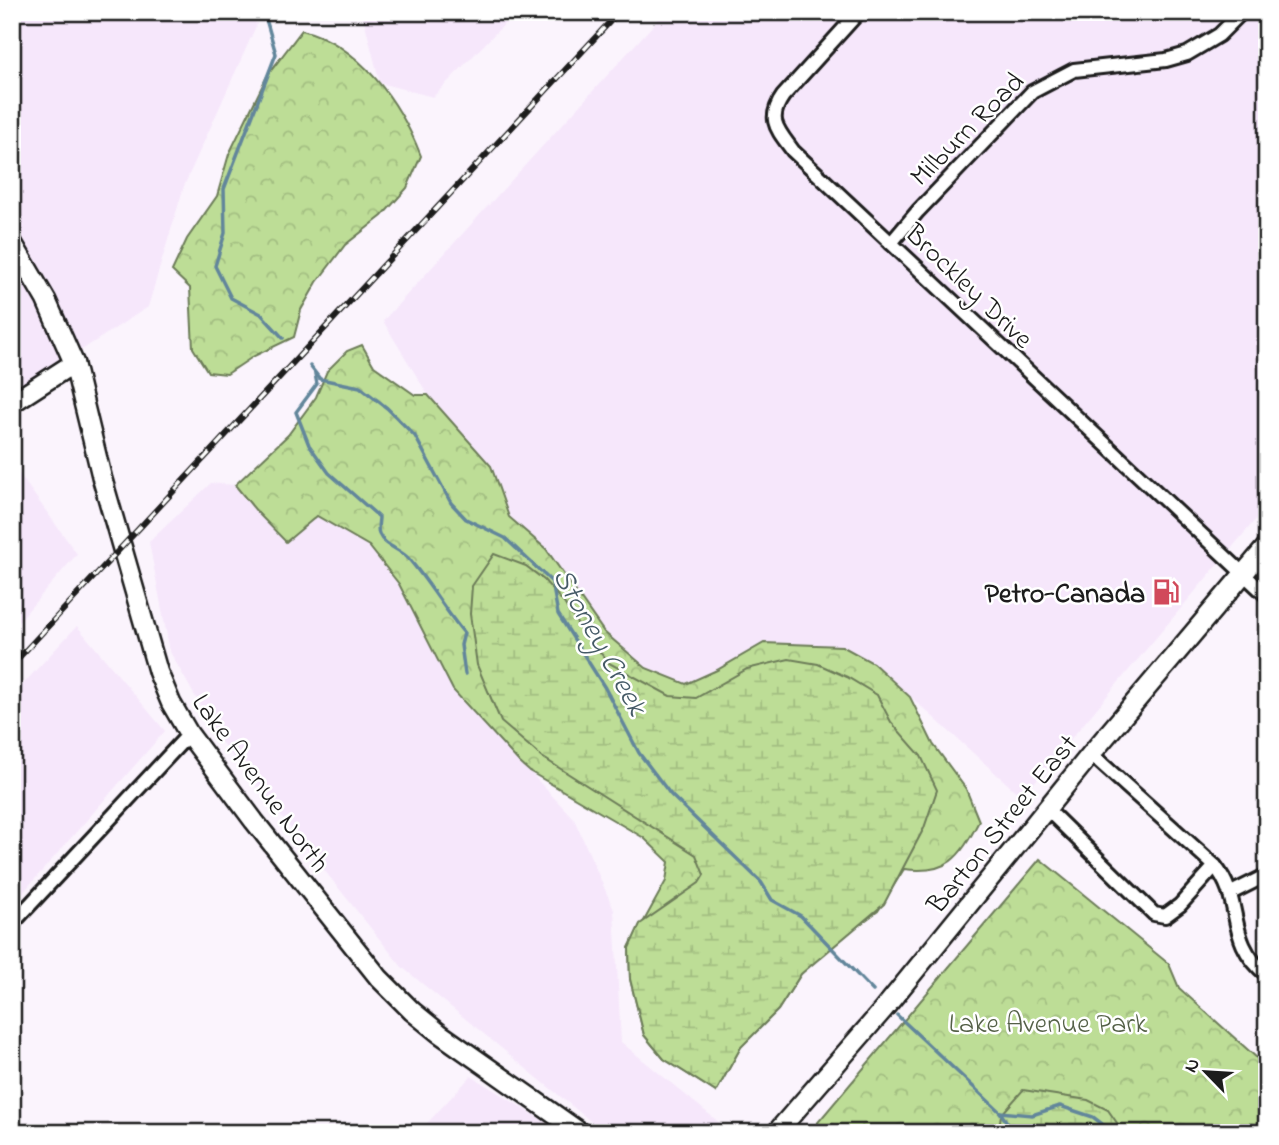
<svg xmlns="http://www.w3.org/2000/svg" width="1279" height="1145" font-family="'Indie Flower',sans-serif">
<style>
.built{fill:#f6e7fb}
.forest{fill:url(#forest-crowns);stroke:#6c7c59;stroke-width:2}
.wetland{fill:url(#wetland-marsh);stroke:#6c7c59;stroke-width:2}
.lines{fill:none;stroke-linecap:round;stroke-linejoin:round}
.stream{stroke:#62869b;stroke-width:3.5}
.street-casing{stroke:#1c1c1c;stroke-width:18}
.secondary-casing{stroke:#1c1c1c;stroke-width:23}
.street{stroke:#fff;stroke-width:12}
.secondary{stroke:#fff;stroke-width:18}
.rail-casing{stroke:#1c1c1c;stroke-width:6}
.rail{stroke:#fff;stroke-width:3.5;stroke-dasharray:10;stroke-linecap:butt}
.labels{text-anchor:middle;stroke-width:5;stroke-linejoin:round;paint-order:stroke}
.street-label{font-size:28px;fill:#1c1c1c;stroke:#fff}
.poi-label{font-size:28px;font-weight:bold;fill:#1c1c1c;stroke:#fff;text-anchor:end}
.park-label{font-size:28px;fill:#546047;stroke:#fff}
.water-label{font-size:30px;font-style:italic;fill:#455a66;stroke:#fff}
</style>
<defs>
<pattern id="forest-crowns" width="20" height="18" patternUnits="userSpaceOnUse" patternTransform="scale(1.75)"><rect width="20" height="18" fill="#bddd96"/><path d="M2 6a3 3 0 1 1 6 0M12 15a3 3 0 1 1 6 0" fill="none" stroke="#a2bd81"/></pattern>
<pattern id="wetland-marsh" width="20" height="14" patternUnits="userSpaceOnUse" patternTransform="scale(1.75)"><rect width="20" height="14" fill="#bddd96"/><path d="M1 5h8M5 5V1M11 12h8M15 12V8" fill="none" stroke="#a2bd81"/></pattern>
</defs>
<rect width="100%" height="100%" fill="#fbf4fd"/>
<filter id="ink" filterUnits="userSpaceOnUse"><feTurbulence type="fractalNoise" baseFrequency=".0143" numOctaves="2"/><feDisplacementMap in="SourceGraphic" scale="14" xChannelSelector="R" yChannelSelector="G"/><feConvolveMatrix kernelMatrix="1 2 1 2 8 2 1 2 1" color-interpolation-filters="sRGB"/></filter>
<g filter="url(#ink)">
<g class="built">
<path d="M 12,12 L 247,12 L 257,24 L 184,186 L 148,307 L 12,395 Z"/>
<path d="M 362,12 L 516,12 L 433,97 L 380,83 Z"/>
<path d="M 665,12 L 1267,12 L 1267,506 L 1022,797 L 873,663 L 717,670 L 686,684 L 646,668 L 604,632 L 546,549 L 509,517 L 491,466 L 428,395 L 383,321 Z"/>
<path d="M 12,464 L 77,554 L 12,629 Z"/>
<path d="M 211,483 L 235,485 L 257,512 L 286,542 L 317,516 L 369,546 L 399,584 L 453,690 L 574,819 L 614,910 L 621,1042 L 732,1133 L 605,1133 L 402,967 L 221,742 L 170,652 L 149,542 Z"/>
<path d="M 77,626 L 165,731 L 12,905 L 12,696 Z"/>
<path d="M 471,1076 L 563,1133 L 418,1133 Z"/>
</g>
<g class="forest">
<path d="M 302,30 C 360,45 400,102 421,156 L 407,188 L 382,216 L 345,245 L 317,282 L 301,310 L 294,337 L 254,356 L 227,374 L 208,372 L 193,348 L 190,288 L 172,271 L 187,239 L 217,196 L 229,154 L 267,76 Z"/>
<path d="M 362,345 L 374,366 L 415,395 L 428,395 L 491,466 L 509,517 L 546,549 L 604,632 L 646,668 L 686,684 L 717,670 L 764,643 L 842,646 L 873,663 L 910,697 L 933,744 L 966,789 L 979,821 C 960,858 947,875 904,869 L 878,911 L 825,950 L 801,974 L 778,1010 L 741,1047 L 716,1092 L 664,1059 L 644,1035 L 630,979 L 629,948 L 666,881 L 669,862 L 644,838 L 529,771 L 520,763 L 453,690 L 399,584 L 369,546 L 317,516 L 286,542 L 257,512 L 235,485 L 288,435 L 316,397 L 327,371 L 347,351 Z"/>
<path d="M 1040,859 L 1169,964 L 1179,988 L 1267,1067 L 1267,1133 L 809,1133 Z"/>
</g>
<g class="wetland">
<path d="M 494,554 L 526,566 L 544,580 L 564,603 L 581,630 L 609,663 L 670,696 L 696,698 L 747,669 L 789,659 L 818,664 L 847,677 L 877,695 L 891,722 L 921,756 L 937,790 L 924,828 L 884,904 L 801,974 L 778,1010 L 741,1047 L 716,1092 L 664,1059 L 644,1035 L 630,979 L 629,948 L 640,924 L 699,883 L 704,875 L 696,855 L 542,757 L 501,722 L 477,665 L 470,614 L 472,586 Z"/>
<path d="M 1023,1090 L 1088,1100 L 1108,1110 L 1124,1133 L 998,1133 L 1001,1115 Z"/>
</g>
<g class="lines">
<g class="stream">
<path d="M 264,12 L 276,54 L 224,189 L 225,233 L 215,266 L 231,298 L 261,314 L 283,338"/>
<path d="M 310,366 L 320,379 L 360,387 L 387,408 L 415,436 L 451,503 L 466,519 L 505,538 L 552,582 L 558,614 L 605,688 L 639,753 L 671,795 L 761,882 L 772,900 L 801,916 L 873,991"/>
<path d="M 315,374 L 317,384 L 296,412 L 309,445 L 329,473 L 379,517 C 379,522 377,529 379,534 C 384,546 400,549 408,558 C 429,582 444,609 464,633 L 461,645 L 465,674"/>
<path d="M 897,1015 L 1000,1112 L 1014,1133"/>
<path d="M 1000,1112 L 1032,1115 L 1060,1106 L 1093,1117 L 1114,1133"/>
</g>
<g class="street-casing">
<g id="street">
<path d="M 859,12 L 783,96 C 766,120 778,130 793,151 L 1267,596"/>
<path d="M 891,243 L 918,211 L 1032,92 L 1074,70 L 1166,60 L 1187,54 L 1219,35 L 1242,12"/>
<path d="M 1091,754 L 1215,866 C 1245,903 1224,940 1267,975"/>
<path d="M 1047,809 L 1154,914 L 1165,916 L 1180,905 L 1215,866"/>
<path d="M 1231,893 L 1267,875"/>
<path d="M 12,924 L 189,734"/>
</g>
</g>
<g class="secondary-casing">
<g id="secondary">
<path d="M 12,242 L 46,300 L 74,363 L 102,478 L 158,672 L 171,703 L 189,734 L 254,821 L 379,978 L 412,1011 L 439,1033 L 581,1133"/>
<path d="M 12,403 L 74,363"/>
<path d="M 776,1133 L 883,1010 L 1091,754 L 1267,546"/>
</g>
</g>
<use href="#street" class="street"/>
<use href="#secondary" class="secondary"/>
<g class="rail-casing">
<path id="rail" d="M 12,665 L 619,12"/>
</g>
<use href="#rail" class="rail"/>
</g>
</g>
<defs>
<g id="fuel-bare" transform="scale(2.1)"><path d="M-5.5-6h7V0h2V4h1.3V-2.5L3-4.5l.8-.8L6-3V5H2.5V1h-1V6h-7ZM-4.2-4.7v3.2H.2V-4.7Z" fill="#d1495b" stroke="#fff" stroke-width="2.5" paint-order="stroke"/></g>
</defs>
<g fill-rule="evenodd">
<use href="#fuel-bare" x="1166" y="592"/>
</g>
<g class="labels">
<g class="street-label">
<text transform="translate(966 128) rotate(-45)" y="10">Milburn Road</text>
<text transform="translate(970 285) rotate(44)" y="10">Brockley Drive</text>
<text transform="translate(262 782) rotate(54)" y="10">Lake Avenue North</text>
<text transform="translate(1001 823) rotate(-51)" y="10">Barton Street East</text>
</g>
<g class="poi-label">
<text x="1145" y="602">Petro-Canada</text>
</g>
<g class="park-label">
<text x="1048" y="1032">Lake Avenue Park</text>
</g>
<g class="water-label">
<text transform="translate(601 641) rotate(61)" y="10">Stoney Creek</text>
</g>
</g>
<rect width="1279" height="1145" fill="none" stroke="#fff" stroke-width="42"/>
<rect x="21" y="21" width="1237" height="1103" fill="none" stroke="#1c1c1c" stroke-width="2.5" filter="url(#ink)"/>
<g transform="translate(1206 1072) rotate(295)" stroke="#ffffff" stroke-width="5" paint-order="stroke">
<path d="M0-5L12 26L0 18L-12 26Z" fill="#1c1c1c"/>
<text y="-10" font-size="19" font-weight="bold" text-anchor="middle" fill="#1c1c1c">N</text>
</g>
</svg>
